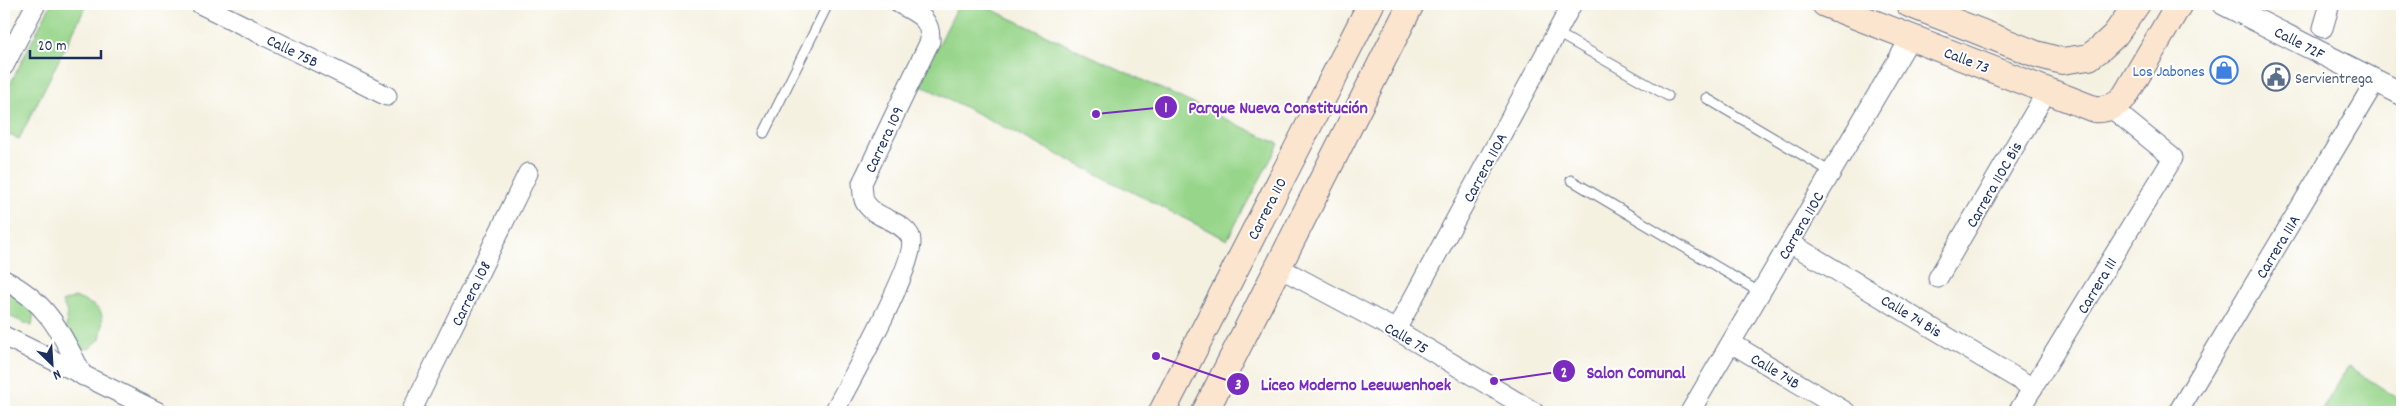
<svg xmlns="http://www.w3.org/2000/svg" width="2406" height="416" font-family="Dekko,sans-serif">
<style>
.green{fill:#97d58a;stroke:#598274}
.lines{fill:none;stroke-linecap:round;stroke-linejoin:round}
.service-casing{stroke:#67738c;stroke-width:11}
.minor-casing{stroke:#67738c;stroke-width:21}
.tertiary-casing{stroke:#67738c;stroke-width:24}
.secondary-casing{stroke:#67738c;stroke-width:28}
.service{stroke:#fff;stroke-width:9}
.minor{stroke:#fff;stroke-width:19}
.tertiary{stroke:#fff;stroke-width:22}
.secondary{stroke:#fce5cf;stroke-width:26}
.labels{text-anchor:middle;stroke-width:4;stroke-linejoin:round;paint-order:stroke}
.street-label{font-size:16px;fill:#1b2f5e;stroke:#fff}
.shop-label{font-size:16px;fill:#366cbe;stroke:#fff;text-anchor:end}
.service-label{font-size:16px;fill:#4e5e75;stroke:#fff;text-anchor:start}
.leader{fill:none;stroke:#7b2cbf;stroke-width:2}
.callout-dot{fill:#7b2cbf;stroke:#fff;stroke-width:2}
.mark-label{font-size:15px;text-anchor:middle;font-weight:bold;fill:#fff}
.callout-label{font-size:18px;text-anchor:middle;font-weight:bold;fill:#7b2cbf;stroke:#fff;stroke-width:4;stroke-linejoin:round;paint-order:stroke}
</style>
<rect width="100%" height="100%" fill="#fff"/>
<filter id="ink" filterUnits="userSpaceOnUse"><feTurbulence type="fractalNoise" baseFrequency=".02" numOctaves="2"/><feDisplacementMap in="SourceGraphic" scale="10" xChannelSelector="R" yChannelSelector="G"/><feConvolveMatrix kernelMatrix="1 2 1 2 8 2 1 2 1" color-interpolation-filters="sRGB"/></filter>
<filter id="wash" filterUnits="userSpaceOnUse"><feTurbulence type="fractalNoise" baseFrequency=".0096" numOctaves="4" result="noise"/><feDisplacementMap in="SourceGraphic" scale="20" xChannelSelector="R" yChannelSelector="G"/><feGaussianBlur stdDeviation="1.12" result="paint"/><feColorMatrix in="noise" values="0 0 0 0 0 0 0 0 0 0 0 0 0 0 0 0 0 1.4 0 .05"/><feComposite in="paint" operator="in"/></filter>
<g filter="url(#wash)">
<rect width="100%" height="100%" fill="#f5f1e1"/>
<g class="green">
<path d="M 51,4 L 87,4 L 19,139 L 4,133 L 4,96 Z"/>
<path d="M 959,4 L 980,4 L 1279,144 L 1227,240 L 919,84 Z"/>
<path d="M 4,288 L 34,310 L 32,326 L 4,314 Z"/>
<path d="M 75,297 C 102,309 106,308 100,339 L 89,349 L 75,347 L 66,332 L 67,312 L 62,302 Z"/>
<path d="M 2348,366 L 2402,401 L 2402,412 L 2321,412 Z"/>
</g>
</g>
<g filter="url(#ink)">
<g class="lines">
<g class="service-casing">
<g id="service">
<path d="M 1557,33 L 1668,96"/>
<path d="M 1706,98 L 1831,172"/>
<path d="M 764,133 L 828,4"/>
<path d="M 1571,180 L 1761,293"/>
</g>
</g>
<g class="minor-casing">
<g id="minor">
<path d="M 200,4 L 387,96"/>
<path d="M 2323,28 L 2330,4"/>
<path d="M 4,66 L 36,4"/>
<path d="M 1790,243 L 2033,388"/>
<path d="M 1278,267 L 1396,330 L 1534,412"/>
<path d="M 1938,278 L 2047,91"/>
<path d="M 4,280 C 48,302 62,334 83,376"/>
<path d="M 1396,330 L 1572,4"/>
<path d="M 4,336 L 158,412"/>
<path d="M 1731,343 L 1846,412"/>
<path d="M 411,412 L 528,173"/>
<path d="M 834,412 C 847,386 921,257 910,236 C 901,220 877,219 867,205 C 862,200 863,190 862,183 L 930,41 C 931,18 918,14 900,4"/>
<path d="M 1690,412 L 1911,37"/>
<path d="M 2018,412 L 2173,158 L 2110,107"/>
<path d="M 2178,412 L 2376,80"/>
</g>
</g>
<g class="tertiary-casing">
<path id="tertiary" d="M 2224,4 L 2402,94"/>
</g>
<g class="secondary-casing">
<g id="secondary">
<path d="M 1825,4 L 2094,109 C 2107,110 2116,106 2125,96 L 2179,4"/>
<path d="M 1909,4 L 2036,54 L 2062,61 L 2089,57 L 2101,48 L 2115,35 L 2137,4"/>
<path d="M 1162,412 L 1371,4"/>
<path d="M 1205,412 L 1411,4"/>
</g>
</g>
<use href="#service" class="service"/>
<use href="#minor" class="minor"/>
<use href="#tertiary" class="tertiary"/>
<use href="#secondary" class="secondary"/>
</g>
</g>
<defs>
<g id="shop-ring" transform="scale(1.4375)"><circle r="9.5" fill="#fff" stroke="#3f7fe0" stroke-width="1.5"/><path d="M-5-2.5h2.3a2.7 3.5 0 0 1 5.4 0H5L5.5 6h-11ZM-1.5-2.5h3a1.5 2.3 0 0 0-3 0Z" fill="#3f7fe0"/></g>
<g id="civic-ring" transform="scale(1.4375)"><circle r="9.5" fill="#fff" stroke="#5c6f8a" stroke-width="1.5"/><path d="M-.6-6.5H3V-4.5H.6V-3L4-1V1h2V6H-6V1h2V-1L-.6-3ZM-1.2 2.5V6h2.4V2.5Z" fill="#5c6f8a"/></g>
</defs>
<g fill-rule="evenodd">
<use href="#shop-ring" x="2224" y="70"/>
<use href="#civic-ring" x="2276" y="77"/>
</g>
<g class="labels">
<g class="street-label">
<text transform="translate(2300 42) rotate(27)" y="6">Calle 72F</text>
<text transform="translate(293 50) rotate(26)" y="6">Calle 75B</text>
<text transform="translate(1967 59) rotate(21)" y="6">Calle 73</text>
<text transform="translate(883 139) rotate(-65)" y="6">Carrera 109</text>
<text transform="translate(1484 167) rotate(-62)" y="6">Carrera 110A</text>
<text transform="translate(1993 184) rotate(-60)" y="6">Carrera 110C Bis</text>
<text transform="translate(1266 208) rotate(-63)" y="6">Carrera 110</text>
<text transform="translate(1800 225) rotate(-60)" y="6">Carrera 110C</text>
<text transform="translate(2277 246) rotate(-59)" y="6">Carrera 111A</text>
<text transform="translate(2096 285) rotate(-59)" y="6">Carrera 111</text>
<text transform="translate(470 293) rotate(-64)" y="6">Carrera 108</text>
<text transform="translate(1912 315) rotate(31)" y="6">Calle 74 Bis</text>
<text transform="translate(1407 337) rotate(30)" y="6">Calle 75</text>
<text transform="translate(1776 370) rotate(31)" y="6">Calle 74B</text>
</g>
<g class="shop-label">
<text x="2205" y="76">Los Jabones</text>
</g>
<g class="service-label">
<text x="2295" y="83">Servientrega</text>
</g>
</g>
<path class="leader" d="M1096 114L1166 107M1494 381L1564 371M1156 356L1238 384"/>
<g class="callout-dot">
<circle cx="1096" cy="114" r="5"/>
<circle cx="1494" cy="381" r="5"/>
<circle cx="1156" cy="356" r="5"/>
<circle cx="1166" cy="107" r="12"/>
<circle cx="1564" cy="371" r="12"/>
<circle cx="1238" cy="384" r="12"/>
</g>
<g class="mark-label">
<text x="1166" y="112">1</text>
<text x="1564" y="377">2</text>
<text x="1238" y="389">3</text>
</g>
<g class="callout-label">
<text x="1278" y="113">Parque Nueva Constitución</text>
<text x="1636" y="378">Salon Comunal</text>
<text x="1356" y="390">Liceo Moderno Leeuwenhoek</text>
</g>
<rect width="2406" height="416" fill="none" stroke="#fff" stroke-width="20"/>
<g transform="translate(52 364) rotate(155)" stroke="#ffffff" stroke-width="4" paint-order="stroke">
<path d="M0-4L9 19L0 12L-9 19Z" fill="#1b2f5e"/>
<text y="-8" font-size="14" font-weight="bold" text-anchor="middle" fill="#1b2f5e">N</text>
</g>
<path d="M30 50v8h71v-8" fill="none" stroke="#1b2f5e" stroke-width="2.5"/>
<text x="38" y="50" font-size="15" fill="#1b2f5e" stroke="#ffffff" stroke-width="4" paint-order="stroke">20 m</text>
</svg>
